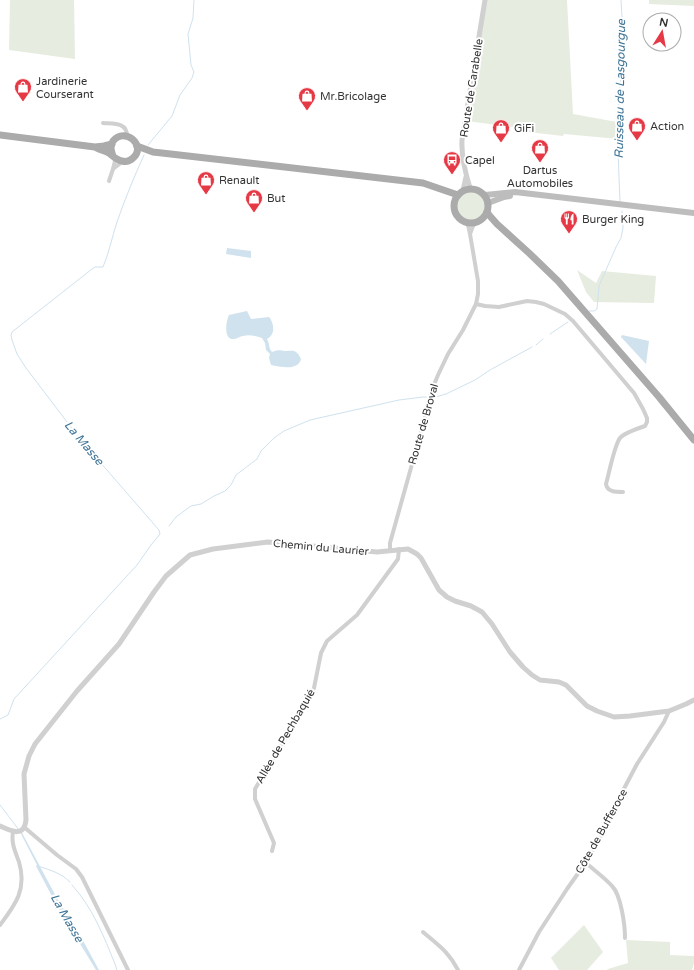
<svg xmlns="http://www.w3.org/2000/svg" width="694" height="970" font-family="'Varela Round',sans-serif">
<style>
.green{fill:#e6ecdf}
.water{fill:#cfe2ee}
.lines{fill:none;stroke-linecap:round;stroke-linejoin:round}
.stream{stroke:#cfe2ee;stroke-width:1}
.minor{stroke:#d0d0d0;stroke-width:4}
.tertiary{stroke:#d0d0d0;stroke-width:5}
.secondary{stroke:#bdbdbd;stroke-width:6}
.primary{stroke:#ababab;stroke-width:7}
.labels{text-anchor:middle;stroke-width:4;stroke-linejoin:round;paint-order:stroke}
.poi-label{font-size:11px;fill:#333;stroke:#fff;text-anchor:start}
.street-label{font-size:11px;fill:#333;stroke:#fff}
.water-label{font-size:12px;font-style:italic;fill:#3f7597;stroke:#fff}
</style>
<rect width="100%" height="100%" fill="#fff"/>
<g class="green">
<path d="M 10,0 L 74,0 L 75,59 L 9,50 Z"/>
<path d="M 486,0 L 567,0 L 573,114 L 617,122 L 619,139 L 564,134 L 563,136 L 528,132 L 528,129 L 467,121 Z"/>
<path d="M 649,0 L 694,0 L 694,6 L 649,4 Z"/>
<circle cx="471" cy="205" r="15"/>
<path d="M 577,270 L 596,283 L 602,271 L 656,276 L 654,303 L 594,302 L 586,292 Z"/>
<path d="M 584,925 L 603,952 L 587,970 L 559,970 L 551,958 Z"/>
<path d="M 626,940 L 670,942 L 670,955 L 694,956 L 694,963 L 692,970 L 607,970 L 608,969 L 628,963 Z"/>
</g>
<g class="water">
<path d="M 227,248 L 251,251 L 251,258 L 226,254 Z"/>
<path d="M 247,311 L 251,319 L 269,317 C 272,320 275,329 272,334 C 271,336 269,338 267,339 C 270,344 268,347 272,352 C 277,350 279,350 285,351 C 294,351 296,349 301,359 C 298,371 281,367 271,365 L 269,358 L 270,354 L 266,350 L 265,343 L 262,338 C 255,336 249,334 243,336 C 240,336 237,339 234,339 C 223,340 226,321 229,315 Z"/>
<path d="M 622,335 L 649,341 L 646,364 L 621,337 Z"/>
<path d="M 21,831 L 59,902 L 74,924 L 99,970 L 96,970 L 56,904 L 36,866 L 37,865 L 20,832 Z"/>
</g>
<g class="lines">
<g class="stream">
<path d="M 148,145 L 172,116 L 180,95 L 192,78 L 194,72 L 191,65 L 188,34 L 193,18 L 194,0"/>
<path d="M 620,202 L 617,126 L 619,95 L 623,59 L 622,17 L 621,0"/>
<path d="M 589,311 L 594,311 L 597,309 L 599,286 L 616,247 L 621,238 L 623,228 L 622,211"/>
<path d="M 550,334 L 568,322"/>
<path d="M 536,345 L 543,339"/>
<path d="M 432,398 L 446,394 L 475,380 L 490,370 L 532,347"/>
<path d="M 169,526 L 176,517 L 191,506 L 201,504 L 214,496 L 225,491 L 231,485 L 236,475 L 257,459 L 261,451 L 274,438 L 284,431 L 310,420 L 399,400 L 423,397 L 428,397"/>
<path d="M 0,719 L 8,715 L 14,699 L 137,565 L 151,545 L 160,534 L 159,530 L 80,439 L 26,368 L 17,354 L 12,340 L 11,335 L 12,332 L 92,269 L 95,267 L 103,267 C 109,253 112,237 117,222 C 125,199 134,177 144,155"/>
<path d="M 0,805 L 19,830"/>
<path d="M 38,866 C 50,870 61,873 70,882"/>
<path d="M 72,885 C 93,908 104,937 115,964 L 117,970"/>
</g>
<g class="minor">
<path d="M 103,123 C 113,124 127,122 127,136"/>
<path d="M 114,157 L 115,161 L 113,169 L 122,162"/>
<path d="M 109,181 L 113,169"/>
<path d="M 470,234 L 473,226 L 476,222"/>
<path d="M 476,304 L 485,306 L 499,307 L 527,301 L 536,302 L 544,304 L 565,314 L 573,321 L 634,393 L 643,409 L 647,418 L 647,422 L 645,426 C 639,428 624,433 620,438 C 614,446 609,474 606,484 C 607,492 616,492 623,492"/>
<path d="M 390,551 L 390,543 L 426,414 L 431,392 L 438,375 L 448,354 L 463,330 L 476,304 L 478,294 L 478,281 L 470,234 L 468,225 L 464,221"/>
<path d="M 24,827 L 57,855 L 76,869 L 82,877 L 128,970"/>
<path d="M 272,851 L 274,843 L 255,799 L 255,789 L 304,707 L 314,688 L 321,653 L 327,641 L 357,615 L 398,559 L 399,549"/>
<path d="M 586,863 C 594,870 605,878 612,886 C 621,895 625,925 625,938"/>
<path d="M 0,925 C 16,904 27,889 19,862 C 15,851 11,843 13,832"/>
<path d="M 423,932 C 438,945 449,952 458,970"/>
<path d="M 519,970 L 539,932 L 567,889 L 584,865 L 601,836 L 618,800 L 637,764 L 664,722 L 669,711"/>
</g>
<g class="tertiary">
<path d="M 470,188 C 465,172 461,157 462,140 L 485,0"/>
<path d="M 463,190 L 466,177"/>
<path d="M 0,826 C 11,831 24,838 26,820 L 24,774 L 29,756 L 35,744 L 77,691 L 119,644 L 154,592 L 166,576 L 190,555 L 213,549 L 268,542 L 377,552 L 408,549 L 417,554 L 421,558 L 439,590 L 447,597 L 455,601 L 471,606 L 482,612 L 492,624 L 510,652 L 523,667 L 532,675 L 540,680 L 559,682 L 566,685 L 587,706 L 597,711 L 614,717 L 630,716 L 669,711 L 686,704 L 694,700"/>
</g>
<g class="secondary">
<path d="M 485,195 L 515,192 L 694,213"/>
<path d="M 488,203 L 504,197 L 510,196"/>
</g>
<g class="primary">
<path d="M 0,135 L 95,147 L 104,146 L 112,144"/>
<path d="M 137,146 L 153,152 L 423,183 L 458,195"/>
<path d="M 97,148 C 101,150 105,151 109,153 C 113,156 116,160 122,161 C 126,162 130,161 133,158 C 147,146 125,126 113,141 C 110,145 111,151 113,156"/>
<circle cx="471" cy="206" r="17"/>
<path d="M 487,212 L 489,215 L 497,224 L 529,253 L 558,281 L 659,397 L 694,440"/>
</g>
</g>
<defs>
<g id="shop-pin" transform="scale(0.9)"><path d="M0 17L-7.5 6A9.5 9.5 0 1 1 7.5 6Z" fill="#e63946" stroke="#fff"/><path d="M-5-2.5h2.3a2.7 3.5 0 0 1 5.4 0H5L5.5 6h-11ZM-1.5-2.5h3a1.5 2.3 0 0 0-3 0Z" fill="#fff"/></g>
<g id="bus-pin" transform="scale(0.9)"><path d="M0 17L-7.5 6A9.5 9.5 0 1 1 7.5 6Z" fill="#e63946" stroke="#fff"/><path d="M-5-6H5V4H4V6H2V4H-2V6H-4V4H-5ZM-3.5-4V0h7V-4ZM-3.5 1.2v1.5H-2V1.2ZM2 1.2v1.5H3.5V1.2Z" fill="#fff"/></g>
<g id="restaurant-pin" transform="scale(0.9)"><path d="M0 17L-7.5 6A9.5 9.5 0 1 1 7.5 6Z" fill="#e63946" stroke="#fff"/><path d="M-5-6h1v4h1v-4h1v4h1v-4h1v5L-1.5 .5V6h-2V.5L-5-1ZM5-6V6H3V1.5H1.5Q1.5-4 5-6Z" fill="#fff"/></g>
</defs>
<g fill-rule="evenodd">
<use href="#shop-pin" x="23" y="87"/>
<use href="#shop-pin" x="307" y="96"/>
<use href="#shop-pin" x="637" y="126"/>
<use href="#shop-pin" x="501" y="128"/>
<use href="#shop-pin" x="540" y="148"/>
<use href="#bus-pin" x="452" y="160"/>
<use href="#shop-pin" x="206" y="180"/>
<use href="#shop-pin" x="254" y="198"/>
<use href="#restaurant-pin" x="569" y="219"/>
</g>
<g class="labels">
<g class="poi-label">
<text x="36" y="85">Jardinerie<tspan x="36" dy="13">Courserant</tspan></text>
<text x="320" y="100">Mr.Bricolage</text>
<text x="650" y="130">Action</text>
<text x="514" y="132">GiFi</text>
<text x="465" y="164">Capel</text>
<text x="540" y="174" text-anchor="middle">Dartus<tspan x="540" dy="13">Automobiles</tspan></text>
<text x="219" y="184">Renault</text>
<text x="267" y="202">But</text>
<text x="582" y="223">Burger King</text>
</g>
<g class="street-label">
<text transform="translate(471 88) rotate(-81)" y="4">Route de Carabelle</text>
<text transform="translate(423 424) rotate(-74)" y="4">Route de Broval</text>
<text transform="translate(321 547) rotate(5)" y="4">Chemin du Laurier</text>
<text transform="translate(285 736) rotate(-60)" y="4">Allée de Pechbaquié</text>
<text transform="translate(601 831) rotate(-61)" y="4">Côte de Bufferoce</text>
</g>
<g class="water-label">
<text transform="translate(620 89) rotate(-89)" y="4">Ruisseau de Lasgourgue</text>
<text transform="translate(84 443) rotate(50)" y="4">La Masse</text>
<text transform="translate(67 918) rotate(60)" y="4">La Masse</text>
</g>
</g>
<g transform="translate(662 32) rotate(11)"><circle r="19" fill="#ffffff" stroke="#adadad"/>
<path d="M0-3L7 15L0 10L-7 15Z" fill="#e63946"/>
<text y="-6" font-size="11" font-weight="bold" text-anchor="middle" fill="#333333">N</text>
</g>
</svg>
